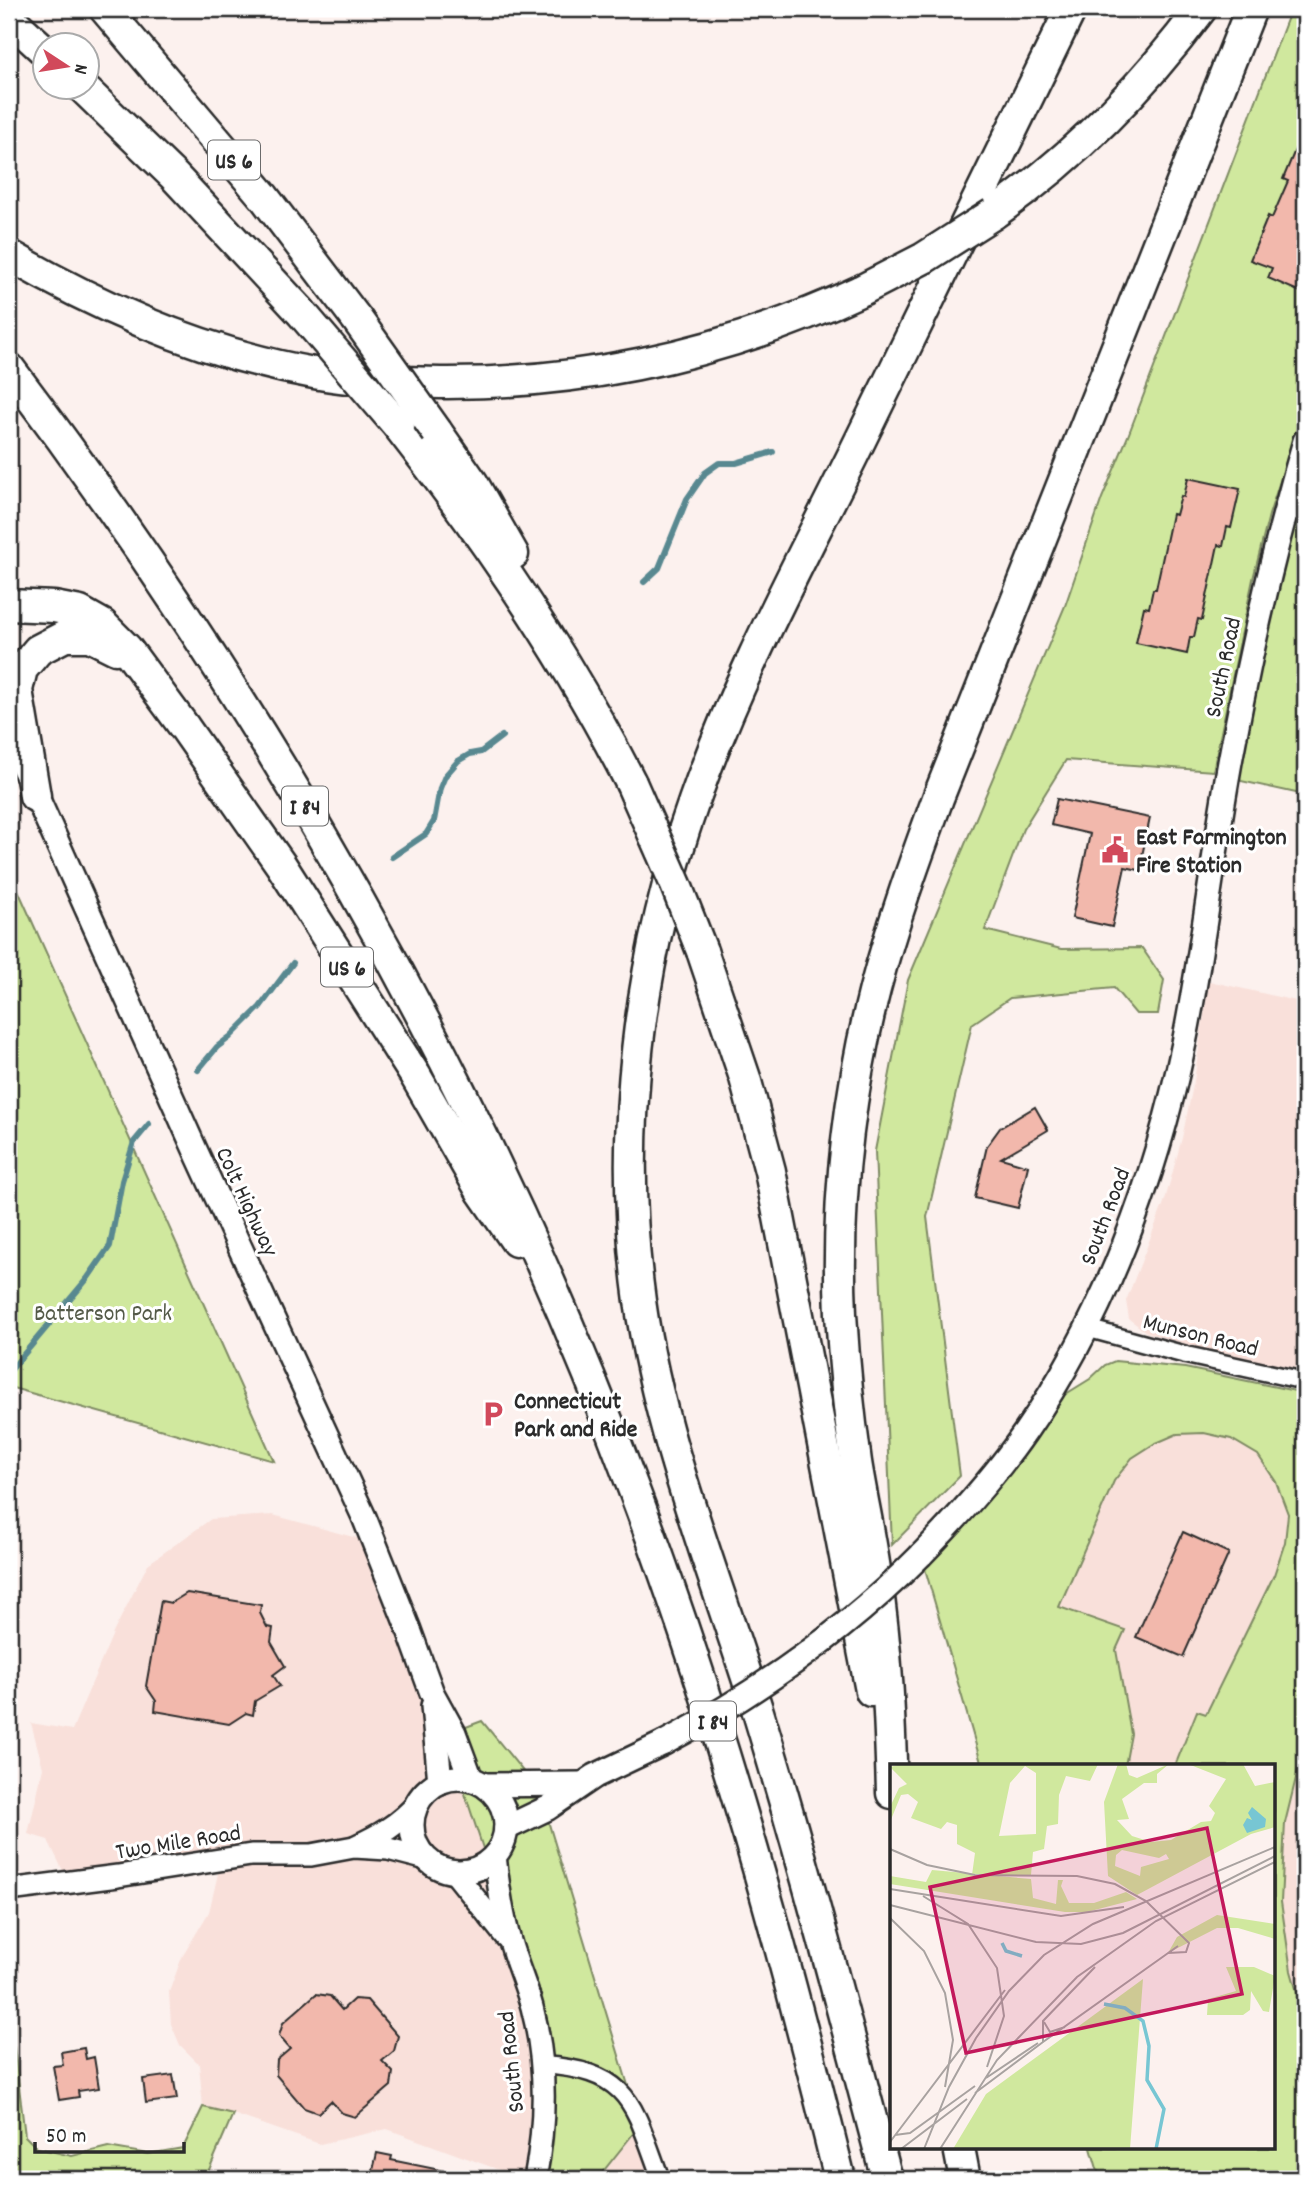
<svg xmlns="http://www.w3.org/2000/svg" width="1314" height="2188" font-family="Dekko,sans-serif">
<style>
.built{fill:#f9e0da}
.green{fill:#d0e89e;stroke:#7e8a64;stroke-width:2}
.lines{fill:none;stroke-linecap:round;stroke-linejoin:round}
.stream{stroke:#598890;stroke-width:6}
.building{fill:#f2b8ac;stroke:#2b2b2b;stroke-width:2}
.minor-casing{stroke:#2b2b2b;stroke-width:21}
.tertiary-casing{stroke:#2b2b2b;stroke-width:26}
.secondary-casing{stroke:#2b2b2b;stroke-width:28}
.motorway-casing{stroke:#2b2b2b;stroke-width:35}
.minor{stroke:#fff;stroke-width:16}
.tertiary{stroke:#fff;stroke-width:21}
.secondary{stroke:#fff;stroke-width:23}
.motorway{stroke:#fff;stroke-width:30}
.secondary-bridge-casing{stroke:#2b2b2b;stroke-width:28;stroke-linecap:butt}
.motorway-bridge-casing{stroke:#2b2b2b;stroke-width:35;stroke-linecap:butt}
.secondary-bridge{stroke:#fff;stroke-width:23}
.motorway-bridge{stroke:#fff;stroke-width:30}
.labels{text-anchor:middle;stroke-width:6;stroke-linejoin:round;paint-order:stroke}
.shield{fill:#fff;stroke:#6b6b6b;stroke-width:2}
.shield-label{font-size:23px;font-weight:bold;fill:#2b2b2b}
.street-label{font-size:24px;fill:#2b2b2b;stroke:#fff}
.poi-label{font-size:24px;font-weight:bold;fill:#2b2b2b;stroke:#fff;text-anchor:start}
.park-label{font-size:24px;fill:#545a48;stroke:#fff}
.inset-river{fill:none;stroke:#77c6d3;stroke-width:3.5}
.inset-road{fill:none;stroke:#a8a2a0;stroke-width:2}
.view{fill:#c2185b;fill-opacity:0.15;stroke:#c2185b;stroke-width:3.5}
.inset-edge{fill:none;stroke:#2b2b2b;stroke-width:3.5}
</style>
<rect width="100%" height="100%" fill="#fcf1ee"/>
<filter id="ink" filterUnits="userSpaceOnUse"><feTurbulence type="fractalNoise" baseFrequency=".0143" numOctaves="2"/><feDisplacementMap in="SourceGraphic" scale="14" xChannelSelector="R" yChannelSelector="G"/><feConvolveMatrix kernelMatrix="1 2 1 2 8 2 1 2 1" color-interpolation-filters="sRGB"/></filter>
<g filter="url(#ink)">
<g class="built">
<path d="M 1209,981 L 1305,1003 L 1305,1371 L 1188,1345 L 1146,1332 L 1129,1319 L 1126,1301 L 1165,1200 L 1182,1138 L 1194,1081 Z"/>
<path d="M 1204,1433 L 1231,1439 L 1258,1455 L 1276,1482 L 1288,1514 L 1285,1542 L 1274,1575 L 1205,1714 L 1197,1711 L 1175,1766 L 1125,1766 L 1131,1734 L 1116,1650 L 1059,1607 L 1114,1481 L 1132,1458 L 1154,1444 L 1177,1434 Z"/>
<path d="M 273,1515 L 375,1543 L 432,1693 L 495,1885 L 535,2023 L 534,2179 L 524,2179 L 387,2129 L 320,2144 L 233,2114 L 203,2107 L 199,2064 L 180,2045 L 171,2024 L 169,1992 L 182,1957 L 209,1912 L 221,1861 L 68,1881 L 48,1840 L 28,1834 L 43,1768 L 31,1723 L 72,1730 L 114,1631 L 148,1564 L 211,1519 Z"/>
<path d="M 1305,1741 L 1305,2020 L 1291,1971 L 1281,1902 L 1285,1823 Z"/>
<path d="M 640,2125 L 661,2179 L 597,2179 Z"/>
</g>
<g class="green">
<path d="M 1291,9 L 1305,9 L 1305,404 L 1269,515 L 1253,579 L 1213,771 L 1066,760 L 1023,829 L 985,930 L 1061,949 L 1142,948 L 1164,980 L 1158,1014 L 1136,1014 L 1114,988 L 1010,998 L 972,1024 L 927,1217 L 960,1476 L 892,1545 L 875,1151 L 908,980 L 1065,606 L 1102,498 L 1128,436 Z"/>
<path d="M 1305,441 L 1305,795 L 1241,781 L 1232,747 Z"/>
<path d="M 9,870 L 40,939 L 274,1461 L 9,1387 Z"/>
<path d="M 1115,1361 L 1185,1368 L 1305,1393 L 1305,1741 L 1285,1823 L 1281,1902 L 1291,1971 L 1305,2020 L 1305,2179 L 1100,2179 L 1091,2148 L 1274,2148 L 1274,1766 L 1175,1766 L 1197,1711 L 1206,1714 L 1274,1575 L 1285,1542 L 1288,1514 L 1276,1482 L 1258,1455 L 1231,1439 L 1204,1433 L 1177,1434 L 1154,1444 L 1132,1458 L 1114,1481 L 1059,1607 L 1125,1630 L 1116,1650 L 1131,1734 L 1125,1766 L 982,1766 L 921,1555 L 1032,1415 L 1090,1379 L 1105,1365 Z"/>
<path d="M 432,1693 L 458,1730 L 482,1721 L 539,1791 L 640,2125 L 597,2179 L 534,2179 L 544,2104 L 495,1885 Z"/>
<path d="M 9,1910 L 16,1920 L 14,2045 L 25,2136 L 37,2148 L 72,2156 L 108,2147 L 148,2154 L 183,2148 L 203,2107 L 233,2114 L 205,2179 L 9,2179 Z"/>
</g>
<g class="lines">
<g class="stream">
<path d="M 644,582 L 659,568 L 687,499 L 705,473 L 719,463 L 736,463 L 773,452"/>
<path d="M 392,857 L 426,834 L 434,821 L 440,788 L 445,776 L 458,761 L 470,754 L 481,752 L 502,736"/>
<path d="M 198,1070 L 217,1047 L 230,1037 L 260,1007 L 293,963"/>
<path d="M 9,1372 L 87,1279 L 110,1246 L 122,1181 L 134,1142 L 149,1124"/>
</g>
</g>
<g class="building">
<path d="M 1305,126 L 1305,294 L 1268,278 L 1272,268 L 1250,260 L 1268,216 L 1272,218 L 1288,181 L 1283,179 Z"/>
<path d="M 1188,478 L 1240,489 L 1231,528 L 1227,527 L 1223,546 L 1218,545 L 1202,620 L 1198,619 L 1194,637 L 1190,637 L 1187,654 L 1136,643 L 1144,607 L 1149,608 L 1153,589 L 1156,589 L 1172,514 L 1176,515 L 1181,496 L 1184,497 Z"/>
<path d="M 1057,799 L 1150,818 L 1139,870 L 1125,867 L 1112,927 L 1072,918 L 1090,834 L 1051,825 Z"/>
<path d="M 1035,1107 L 1048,1130 L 1001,1158 L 1028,1166 L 1018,1208 L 975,1198 L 987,1146 L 1000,1128 Z"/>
<path d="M 1183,1532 L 1229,1553 L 1183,1657 L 1136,1637 Z"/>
<path d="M 187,1593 L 261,1605 L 260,1613 L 267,1627 L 273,1628 L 271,1642 L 285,1666 L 273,1675 L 280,1686 L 255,1701 L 253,1715 L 246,1713 L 229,1724 L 155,1711 L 156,1701 L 146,1686 L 161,1601 L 171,1603 Z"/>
<path d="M 316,1994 L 330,1996 L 342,2010 L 354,1999 L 367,2000 L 398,2036 L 394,2051 L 382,2061 L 393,2072 L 391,2086 L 355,2117 L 342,2113 L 331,2101 L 318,2113 L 304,2108 L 276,2075 L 277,2060 L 290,2049 L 279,2036 L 283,2023 Z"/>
<path d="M 84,2048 L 86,2059 L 94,2057 L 99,2088 L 78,2091 L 79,2097 L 59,2100 L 53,2066 L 63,2065 L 61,2052 Z"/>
<path d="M 173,2075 L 177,2099 L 146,2103 L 143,2079 Z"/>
<path d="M 377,2153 L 392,2156 L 391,2160 L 450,2172 L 449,2179 L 371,2179 Z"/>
</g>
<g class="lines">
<g class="minor-casing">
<g id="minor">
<path d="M 1286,507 L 1305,514"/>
<path d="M 1086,1328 L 1186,1355 L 1305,1381"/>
<path d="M 542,2065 C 632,2071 633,2105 661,2179"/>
</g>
</g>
<g class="tertiary-casing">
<g id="tertiary">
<path d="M 356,1846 C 380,1835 399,1824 417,1804"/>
<path d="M 495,1855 C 498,1884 502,1913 510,1941 C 516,1963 526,1985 532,2007 C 547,2064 546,2122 535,2179"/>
<path d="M 454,1872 L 506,1937"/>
<path d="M 9,1890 L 118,1876 L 251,1855 L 311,1855 L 354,1847 L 388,1849 L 427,1859"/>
</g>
</g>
<g class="secondary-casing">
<g id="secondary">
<path d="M 9,735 L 197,1154 L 364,1517 L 409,1630 L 432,1693 L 454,1733 L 471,1779"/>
<path d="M 921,1555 C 959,1516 995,1476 1026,1431 C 1105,1317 1156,1178 1184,1043 C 1204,945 1214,844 1233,746 C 1252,643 1276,541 1305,441"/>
<path d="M 433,1706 L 440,1782"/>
<circle cx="459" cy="1825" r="47"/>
<path d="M 486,1785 L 581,1784"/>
<path d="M 506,1828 L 548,1808 L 595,1776 L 664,1743"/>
</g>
</g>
<g class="motorway-casing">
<g id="motorway">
<path d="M 105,9 L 264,197 L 356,318"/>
<path d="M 9,18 L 46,52"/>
<path d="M 83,88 L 174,176 L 300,311"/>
<path d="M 993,214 C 1073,158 1143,87 1201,9"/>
<path d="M 9,255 C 102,309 207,354 314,373 C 356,381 399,382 441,383 C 589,384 729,352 862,290"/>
<path d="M 9,368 C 269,712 484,1088 635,1493 C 719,1716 783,1947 840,2179"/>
<path d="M 399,427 C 487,539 567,657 631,783"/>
<path d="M 437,432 L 472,482 L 513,554"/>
<path d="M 9,605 L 54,607 L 80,612 L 103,625 L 126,648 L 185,728 L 281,865 L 415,1075 L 482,1192 L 516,1241"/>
<path d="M 35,796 L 17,690 L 22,669 L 38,650 L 65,636 L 90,636 L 116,649"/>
<path d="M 702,951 L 745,1078 L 770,1171 L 871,1691"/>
<path d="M 892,1793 C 890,1721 887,1648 876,1577 C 871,1538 862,1500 856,1462 C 849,1413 844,1364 841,1314 C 836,1205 848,1095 875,989 C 892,924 915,861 938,798 L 1251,9"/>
<path d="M 959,2148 L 965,2179"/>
<path d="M 887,2179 C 846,2023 805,1866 758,1712 C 716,1576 660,1442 640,1301 C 617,1135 638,959 694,801 C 736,681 797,568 853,455 C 926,306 998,157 1071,9"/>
</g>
</g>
<use href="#minor" class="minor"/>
<use href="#tertiary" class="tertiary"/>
<use href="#secondary" class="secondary"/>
<use href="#motorway" class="motorway"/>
<g class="secondary-bridge-casing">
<path id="secondary-bridge" d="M 664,1743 C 759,1692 846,1631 921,1555"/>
</g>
<g class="motorway-bridge-casing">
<g id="motorway-bridge">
<path d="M 862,290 L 924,258 L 993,214"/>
<path d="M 300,311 L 399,427"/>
<path d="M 356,318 L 437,432"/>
<path d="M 631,783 L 676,885 L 702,951"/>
</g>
</g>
<use href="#secondary-bridge" class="secondary-bridge"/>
<use href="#motorway-bridge" class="motorway-bridge"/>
</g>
</g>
<defs>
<g id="civic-bare" transform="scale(2.1)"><path d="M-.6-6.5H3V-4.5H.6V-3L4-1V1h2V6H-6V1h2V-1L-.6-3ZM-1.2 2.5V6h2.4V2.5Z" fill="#d1495b" stroke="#fff" stroke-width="2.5" paint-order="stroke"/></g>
<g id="parking-bare" transform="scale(2.1)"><path d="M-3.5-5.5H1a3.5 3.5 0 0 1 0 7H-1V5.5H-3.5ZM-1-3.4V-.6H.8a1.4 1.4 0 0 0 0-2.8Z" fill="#d1495b" stroke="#fff" stroke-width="2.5" paint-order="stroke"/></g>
</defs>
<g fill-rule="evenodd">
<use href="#civic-bare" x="1115" y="850"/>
<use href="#parking-bare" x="493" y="1414"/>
</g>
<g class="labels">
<g class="shield">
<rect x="208" y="140.5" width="52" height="39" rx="5"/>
<rect x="282" y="786.5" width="46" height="39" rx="5"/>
<rect x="321" y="947.5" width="52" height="39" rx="5"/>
<rect x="690" y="1701.5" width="46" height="39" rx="5"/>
</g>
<g class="shield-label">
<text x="234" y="168">US 6</text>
<text x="305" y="814">I 84</text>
<text x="347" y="975">US 6</text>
<text x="713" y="1729">I 84</text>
</g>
<g class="street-label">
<text transform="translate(1222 667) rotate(-78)" y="8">South Road</text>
<text transform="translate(248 1201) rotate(65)" y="8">Colt Highway</text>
<text transform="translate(1104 1216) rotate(-69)" y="8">South Road</text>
<text transform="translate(1201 1334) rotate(14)" y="8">Munson Road</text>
<text transform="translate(178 1841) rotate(-9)" y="8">Two Mile Road</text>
<text transform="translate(510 2062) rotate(-96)" y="8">South Road</text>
</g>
<g class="poi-label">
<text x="1136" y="844">East Farmington<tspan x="1136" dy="28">Fire Station</tspan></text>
<text x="514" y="1408">Connecticut<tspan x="514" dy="28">Park and Ride</tspan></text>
</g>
<g class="park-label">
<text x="103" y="1320">Batterson Park</text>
</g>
</g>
<g transform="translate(890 1764)">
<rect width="385" height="385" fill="#fcf1ee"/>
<path d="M 12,0 L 208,0 L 200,17 L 176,12 L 169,31 L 168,60 L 157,62 L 154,85 L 143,88 L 141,111 L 82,111 L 85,89 L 67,80 L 67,61 L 57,58 L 51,65 L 21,54 L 28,38 L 18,30 L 11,31 L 0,58 L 0,43 L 9,24 L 17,20 L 0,3 ZM 135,2 L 146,9 L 146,70 L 109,72 L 120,19 ZM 228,0 L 236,0 L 239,11 L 247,14 L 279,0 L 267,10 L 267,19 L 254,19 L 232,35 L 239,55 L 227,56 L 242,72 L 261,78 L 281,76 L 311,58 L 321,57 L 325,49 L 319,42 L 336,15 L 298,0 L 353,0 L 365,22 L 385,18 L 385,63 L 361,70 L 247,131 L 218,112 L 214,38 ZM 232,86 L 269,94 L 276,90 L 279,95 L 251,103 L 250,112 L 225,102 L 226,91 ZM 42,106 L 141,115 L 143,134 L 166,140 L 168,116 L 173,116 L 171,122 L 179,139 L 204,139 L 236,128 L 247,135 L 197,148 L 175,148 L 0,120 L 0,112 L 36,118 ZM 327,151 L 385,160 L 385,175 L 348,164 L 327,164 L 278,189 L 287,173 ZM 336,203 L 364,203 L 385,212 L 379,248 L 373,247 L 361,227 L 360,246 L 353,251 L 317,251 L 318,235 L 346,227 ZM 253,215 L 240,385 L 63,385 L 96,330 Z" fill="#d0e89e" fill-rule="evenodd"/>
<path d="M 362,43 L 376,55 L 375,63 L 357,69 L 353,61 L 357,54 L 362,56 L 358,49 Z" fill="#77c6d3"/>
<path class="inset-river" d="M 112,179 L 116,187 L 132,192M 214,240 L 235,244 L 253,257 L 259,282 L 257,316 L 274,345 L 266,385"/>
<path class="inset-road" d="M 0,85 L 37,101 L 85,111 L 187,112 L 225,120 L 256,137 L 299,179 L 296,188 L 278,189M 0,125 L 171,152 L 234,143M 33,132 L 78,160 L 107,204 L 114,252 L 97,303M 0,141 L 146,178 L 191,180 L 233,169 L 385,92M 0,154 L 34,187 L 55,229 L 63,276 L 55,323M 154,258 L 160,268 L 175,263M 153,278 L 288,182M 153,278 L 153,257 L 205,203M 96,314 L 148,279M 85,329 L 153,278M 5,371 L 20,369 L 85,322M 0,378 L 115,226M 11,385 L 77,335M 34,385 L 59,323 L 86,274 L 119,227 L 154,191 L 203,160 L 385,83M 50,385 L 107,296 L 187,213 L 266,157 L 385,98"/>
<path class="view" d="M 317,64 L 352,230 L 76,289 L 40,123 Z"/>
<rect width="385" height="385" class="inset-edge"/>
</g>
<rect width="1314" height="2188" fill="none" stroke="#fff" stroke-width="35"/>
<rect x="18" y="18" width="1279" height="2153" fill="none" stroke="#2b2b2b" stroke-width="2.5" filter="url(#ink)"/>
<g transform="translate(66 66) rotate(102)"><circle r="33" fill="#ffffff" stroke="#aaaaaa" stroke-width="2"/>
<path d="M0-5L12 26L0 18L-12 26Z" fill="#d1495b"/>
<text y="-10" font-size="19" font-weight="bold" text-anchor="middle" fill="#2b2b2b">N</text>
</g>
<path d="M35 2142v10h149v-10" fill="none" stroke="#2b2b2b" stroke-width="3.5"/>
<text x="46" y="2142" font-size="21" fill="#2b2b2b" stroke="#ffffff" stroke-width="5" paint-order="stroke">50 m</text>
</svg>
